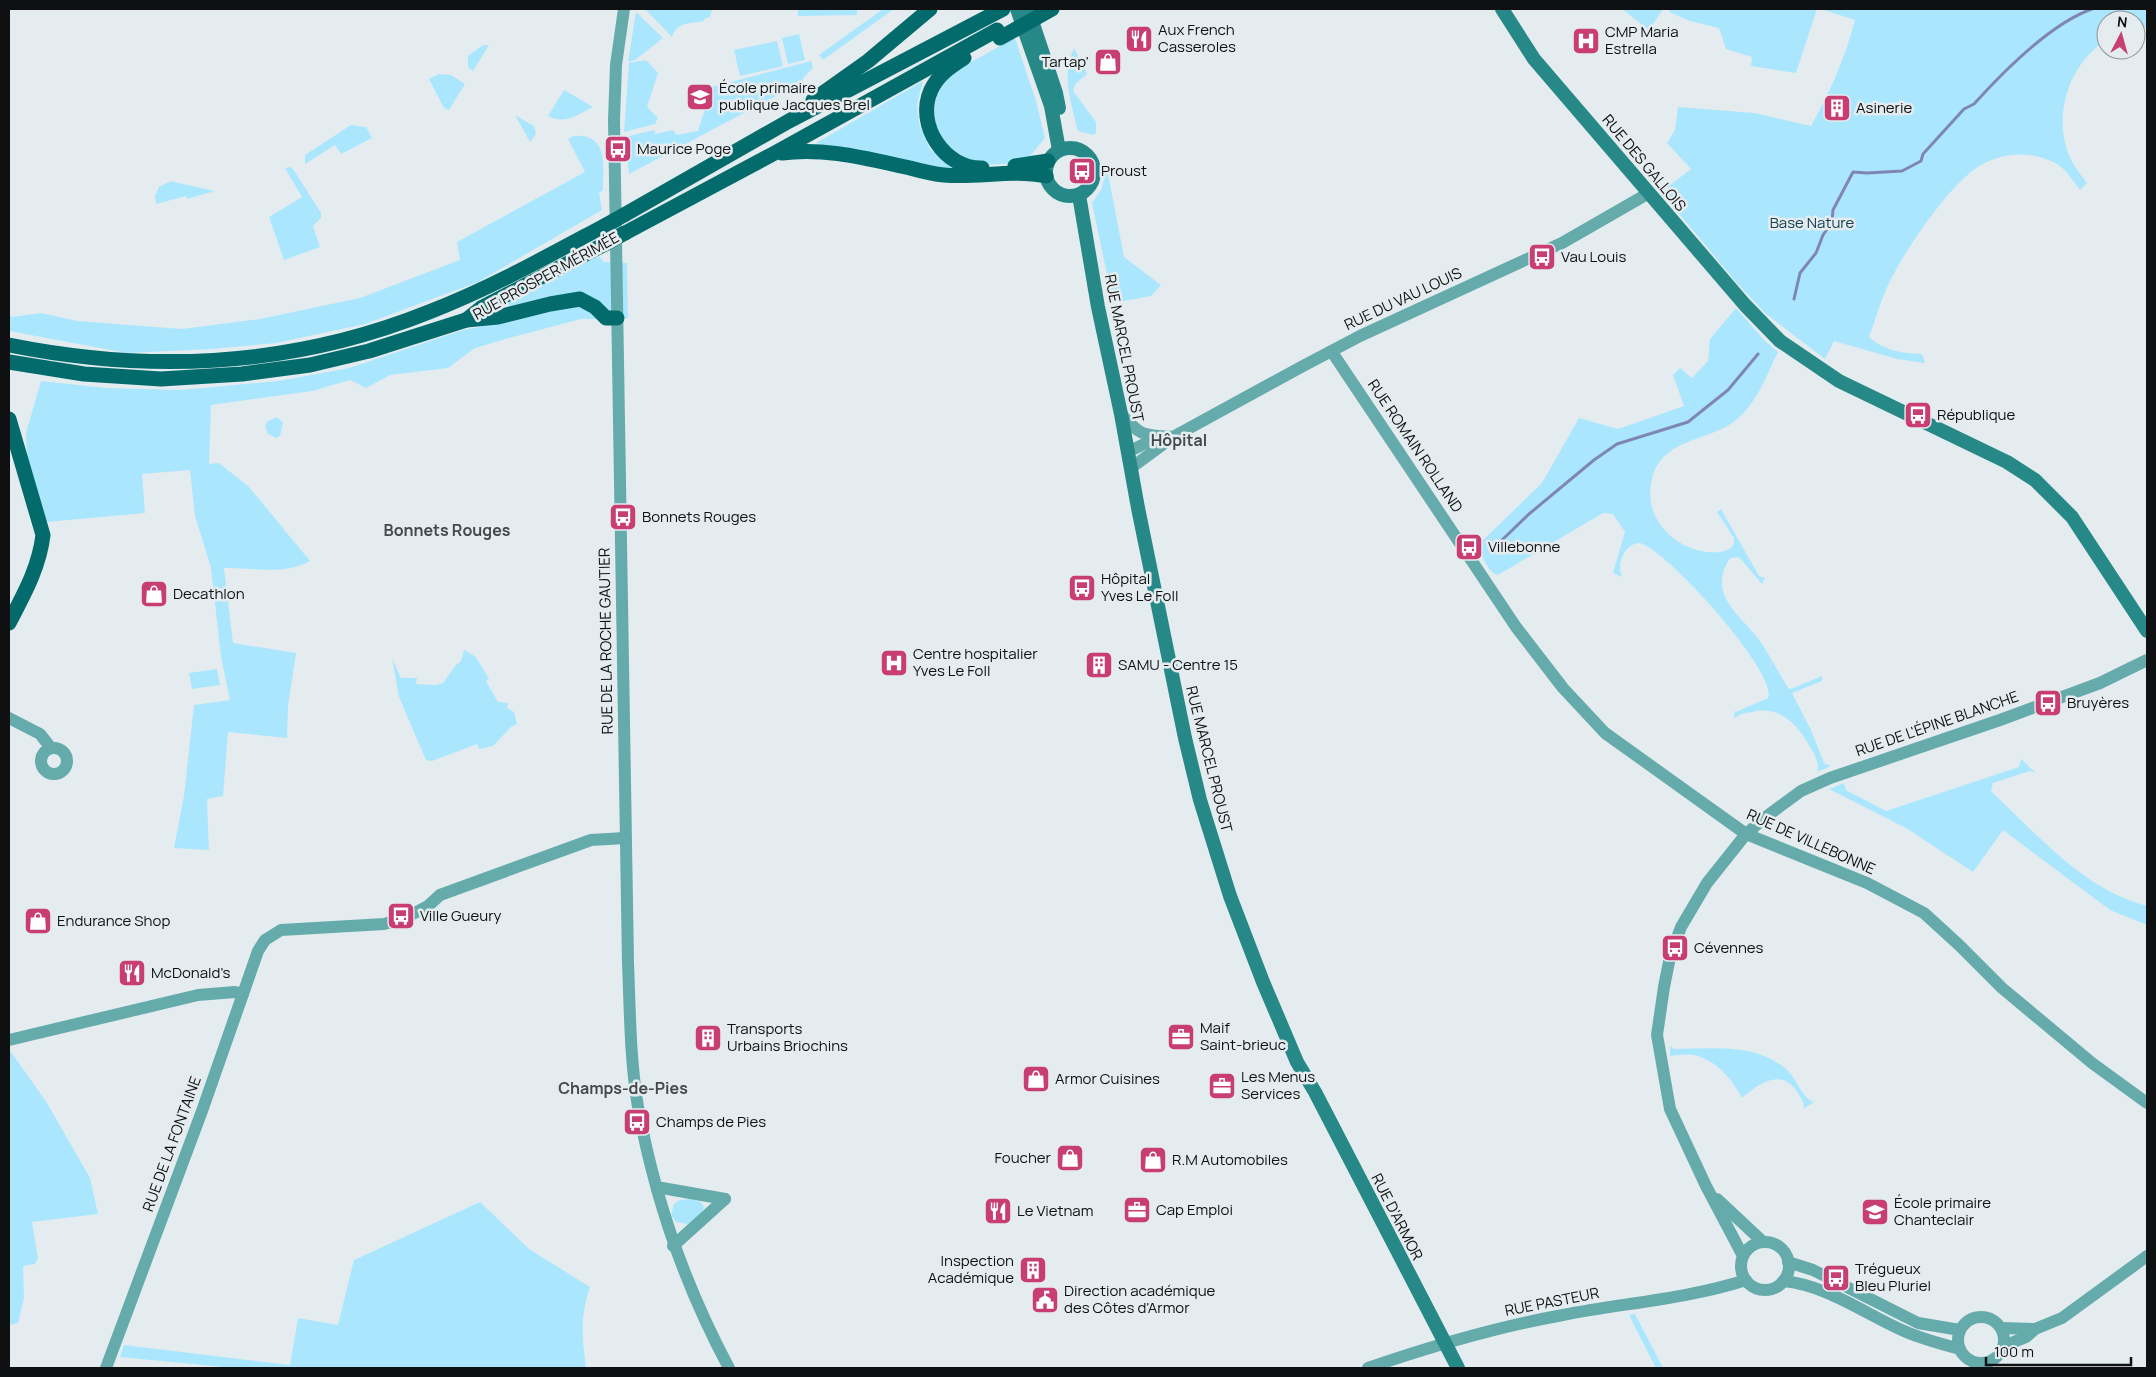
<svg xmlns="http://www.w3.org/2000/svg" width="2156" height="1377" font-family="Manrope,sans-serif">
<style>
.green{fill:#aae7fe}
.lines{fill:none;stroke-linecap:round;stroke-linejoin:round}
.stream{stroke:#7f86b6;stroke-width:3}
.tertiary{stroke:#65abab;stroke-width:12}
.secondary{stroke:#278888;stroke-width:14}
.primary{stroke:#046b6c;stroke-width:15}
.primary-bridge{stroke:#046b6c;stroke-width:15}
.labels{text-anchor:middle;stroke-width:5;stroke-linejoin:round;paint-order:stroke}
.poi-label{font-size:15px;fill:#0e1011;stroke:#e5ecef;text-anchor:start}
.street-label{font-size:15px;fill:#0e1011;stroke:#e5ecef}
.park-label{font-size:15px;fill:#17414f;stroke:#e5ecef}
.neighbourhood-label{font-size:16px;font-weight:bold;fill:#43494c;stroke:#e5ecef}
</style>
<rect width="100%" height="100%" fill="#e5ecef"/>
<g class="green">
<path d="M 645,9 L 712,9 L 710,17 L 705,18 L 704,21 C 690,24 678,21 672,37 Z"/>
<path d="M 798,9 L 857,9 L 857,15 L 798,16 Z"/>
<path d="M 883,9 L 894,9 L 823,60 L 819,55 Z"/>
<path d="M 1622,9 L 1663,9 L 1649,30 Z"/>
<path d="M 1671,9 L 1817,9 L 1796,73 L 1751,66 L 1752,57 L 1726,49 L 1719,28 L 1690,21 L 1669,12 Z"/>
<path d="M 1821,9 L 2147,9 L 2147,27 L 2136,28 L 2136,20 L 2106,20 L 2106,40 C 2071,63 2054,110 2067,150 C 2071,162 2079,173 2087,183 L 2080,190 C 2073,181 2066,169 2057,164 C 2033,151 2007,152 1983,164 C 1952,179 1899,258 1886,290 C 1879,305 1875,322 1869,337 C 1885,351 1901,353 1922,354 L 1925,363 L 1897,359 L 1834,341 L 1825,359 L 1765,313 L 1736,282 L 1661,192 L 1691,169 L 1667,143 L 1675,130 L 1678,107 L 1754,113 L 1811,126 C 1830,92 1845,58 1855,20 Z"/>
<path d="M 636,12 L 663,38 L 635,60 L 628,62 Z"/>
<path d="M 799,34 L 805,60 L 788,64 L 782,38 Z"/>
<path d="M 1015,38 L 1036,101 L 1045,138 L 1026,161 C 1008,163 987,168 969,161 C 933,149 922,100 951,74 C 957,69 965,66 971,62 C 986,54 1000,46 1015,38 Z"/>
<path d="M 777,41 L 783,66 L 740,76 L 734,50 Z"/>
<path d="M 483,45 L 489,45 L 473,71 L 468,67 L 468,56 Z"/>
<path d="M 1074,48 L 1087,74 L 1075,84 L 1073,91 L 1096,122 L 1096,133 L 1093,135 L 1078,131 C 1071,102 1061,75 1074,48 Z"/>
<path d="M 646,60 L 658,73 L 647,107 L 658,118 L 655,124 L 624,132 L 629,63 Z"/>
<path d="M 811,61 L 813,68 L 803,78 L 803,81 L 791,88 L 629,174 L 625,137 L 654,130 L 655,134 L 673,130 L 676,135 L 698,131 L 712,87 Z"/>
<path d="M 439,74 L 451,75 L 465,84 L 449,110 L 444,108 L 429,79 Z"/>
<path d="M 923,81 L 917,104 L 919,124 L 930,149 L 956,169 L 941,172 L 816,143 Z"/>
<path d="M 564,90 L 593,107 C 577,115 565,125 548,116 Z"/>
<path d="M 515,115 L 534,126 L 536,134 L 530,142 Z"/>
<path d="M 351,125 L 366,127 L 372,138 L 341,154 L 335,145 L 305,164 L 305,155 Z"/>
<path d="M 573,136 C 609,133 603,166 603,190 L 599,193 L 602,210 L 478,282 L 365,324 L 276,343 L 212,349 L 127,353 L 9,331 L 9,311 L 11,317 L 41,313 L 77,321 L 182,329 L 260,319 L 360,298 L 460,260 L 457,242 L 585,172 L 568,139 Z"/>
<path d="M 291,167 L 295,172 L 321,213 L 321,218 L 313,226 L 320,247 L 284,260 L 269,217 L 302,197 L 285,168 Z"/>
<path d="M 1107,168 L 1124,257 L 1161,285 L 1151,296 L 1113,303 L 1092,203 L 1101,190 Z"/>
<path d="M 171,181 L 174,182 L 215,191 L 187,199 L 186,196 L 156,204 L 155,196 L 159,187 Z"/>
<path d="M 599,256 L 604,262 L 627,263 L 628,318 L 581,319 L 513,337 L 475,348 L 448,368 L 390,375 L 366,388 L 350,380 L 312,391 L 211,405 L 209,464 L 219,463 L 249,487 L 310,561 C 284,576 252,567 224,568 L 233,643 L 296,653 L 288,706 L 287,738 L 228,732 L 223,796 L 207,799 L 209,850 L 174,848 L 184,796 L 194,705 L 230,700 L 221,657 L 211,568 L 195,516 L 190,470 L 142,474 L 145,513 L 47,522 L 28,470 L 26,433 L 41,381 L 106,388 L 181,390 L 278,381 L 349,368 L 463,330 L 510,321 L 508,301 Z"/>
<path d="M 1736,308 L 1765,341 L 1778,352 C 1766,376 1757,403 1736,420 C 1710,442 1662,437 1652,479 C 1643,516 1670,546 1706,552 C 1716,553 1728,553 1734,544 L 1734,538 L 1717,512 L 1721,509 L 1759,576 L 1765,578 L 1762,584 L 1739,557 L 1730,558 C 1705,597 1744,616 1762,644 C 1771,658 1779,673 1788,688 L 1791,689 L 1822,676 L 1822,681 L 1792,693 L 1811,730 L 1824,763 L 1831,766 L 1817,772 C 1820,763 1815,755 1810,747 C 1798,725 1780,705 1752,712 C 1745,713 1739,714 1734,719 L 1735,710 L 1736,712 L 1768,698 C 1779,674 1667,550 1640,543 C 1625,543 1616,564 1622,577 L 1613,573 L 1625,532 L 1613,514 L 1603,513 L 1498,575 C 1488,573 1481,554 1478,545 L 1542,483 L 1579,418 L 1618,429 L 1684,406 L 1673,375 L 1680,368 L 1692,378 L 1708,361 L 1710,339 Z"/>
<path d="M 277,417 L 283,423 L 280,436 L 276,438 L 268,434 L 265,426 L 268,421 Z"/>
<path d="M 464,650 L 476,657 L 489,679 L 486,681 L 498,702 L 508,703 L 507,708 L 514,712 L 517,724 L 511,727 L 493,746 L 479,749 L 477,744 L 432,761 L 426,760 L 399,697 L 392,658 L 401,678 L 417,678 L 416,684 L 436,685 L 443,683 L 455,666 L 461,661 Z"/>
<path d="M 217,669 L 220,685 L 192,689 L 189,673 Z"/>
<path d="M 2021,759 L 2036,773 L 2030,771 L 1993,783 L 1991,791 C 2038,835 2083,889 2147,906 L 2147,925 L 2110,910 L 2003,830 L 1973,872 L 1906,828 L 1829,789 L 1844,783 L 1846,790 L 1886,811 L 2019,767 Z"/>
<path d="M 1670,1046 L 1674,1049 C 1712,1049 1760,1042 1790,1073 C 1797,1081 1803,1099 1814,1102 L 1803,1109 C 1805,1103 1802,1100 1799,1095 C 1783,1067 1761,1082 1742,1098 C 1732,1079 1716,1060 1694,1055 C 1686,1054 1678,1055 1670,1056 Z"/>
<path d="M 9,1049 L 47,1103 L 90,1178 L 98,1214 L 32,1222 L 38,1258 L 35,1264 L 23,1266 L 24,1298 L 18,1323 L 9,1325 Z"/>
<path d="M 691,1199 L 701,1202 L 704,1207 L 702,1213 L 688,1224 L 676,1222 L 671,1215 L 674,1204 L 680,1200 Z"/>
<path d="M 480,1202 L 529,1249 L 590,1287 C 580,1317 582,1338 586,1368 L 233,1368 L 120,1357 L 124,1345 L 290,1365 L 298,1318 L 338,1325 L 354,1260 Z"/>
<path d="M 1635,1314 L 1663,1368 L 1656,1368 L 1629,1315 Z"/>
</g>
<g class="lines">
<g class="stream">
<path d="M 1794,299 L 1800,273 L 1816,253 L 1823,235 L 1832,222 L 1833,210 L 1853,172 L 1867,173 L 1902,171 L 1921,161 L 1923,154 L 1964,109 L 1974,104 C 2003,72 2052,23 2092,9"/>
<path d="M 1502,540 L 1529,514 L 1594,460 L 1617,444 L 1688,422 L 1728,390 L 1758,354"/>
</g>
<g class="tertiary">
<path d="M 624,9 L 616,65 L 614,120 L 628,963 C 630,1011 630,1060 638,1107 C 655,1200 685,1286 729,1368"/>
<path d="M 1332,352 L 1516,627 L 1563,688 L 1605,733 L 1746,834 L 1867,883 L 1924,913 L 1959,945 L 2002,988 L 2092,1063 L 2147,1103"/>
<path d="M 1121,414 C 1141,437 1144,435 1173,437"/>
<path d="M 1128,452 L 1146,443 L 1161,440"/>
<path d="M 1131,468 L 1173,437 L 1303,366 L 1360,336 L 1562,243 L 1649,193"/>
<path d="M 9,718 L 40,734 L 51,748"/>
<circle cx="54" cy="761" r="13"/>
<path d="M 9,1040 L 198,995 L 235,992 L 243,994"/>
<path d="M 657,1189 L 662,1188 L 725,1199"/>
<path d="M 1717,1199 L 1763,1242"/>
<circle cx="1765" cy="1266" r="24"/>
<path d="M 673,1246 L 725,1199"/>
<path d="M 1743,1256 L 1706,1186 L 1670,1109 L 1657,1035 L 1664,987 L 1670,957 L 1681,927 L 1707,883 L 1746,834 L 1767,816 L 1801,791 L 1830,778 L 2000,720 L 2100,683 L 2147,660"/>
<path d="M 1788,1262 L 1813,1270 L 1918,1323 L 1960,1330"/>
<path d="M 1783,1281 C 1827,1285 1865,1314 1904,1331 C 1922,1339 1941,1344 1960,1349"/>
<circle cx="1981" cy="1340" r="23"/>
<path d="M 2001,1328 L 2035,1329"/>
<path d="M 2004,1346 L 2026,1337 L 2035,1329 L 2062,1318 L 2147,1256"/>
<path d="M 106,1368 L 202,1111 L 258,951 L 265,940 L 281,930 L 384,924 L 405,918 L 428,906 L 440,895 L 591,840 L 625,838"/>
<path d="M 1368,1368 C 1432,1346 1496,1327 1563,1315 C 1624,1303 1687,1299 1746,1280"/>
</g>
<g class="secondary">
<path d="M 1017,9 L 1051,106 L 1059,150"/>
<path d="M 1028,9 L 1056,93 L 1059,108"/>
<path d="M 1502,9 L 1534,59 L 1745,305 L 1780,341 L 1839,381 L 2007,462 L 2035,480 L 2072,517 L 2147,631"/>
<circle cx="1070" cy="172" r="24"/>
<path d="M 1079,195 L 1098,307 L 1121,414 L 1138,508 L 1185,738 L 1200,800 L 1230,896 L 1263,982 L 1297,1062 L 1315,1092 L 1458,1368"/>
</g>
<g class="primary">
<path d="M 964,58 C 950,67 938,75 931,90 C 915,125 945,169 982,168"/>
<path d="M 813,100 L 868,61 L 930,9"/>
<path d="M 782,153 C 825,147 868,159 910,168 C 921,171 932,174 944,175 C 978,178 1012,169 1046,176"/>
<path d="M 1015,166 L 1048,161"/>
<path d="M 624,215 L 789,121 L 1003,9"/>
<path d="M 625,233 L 773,154 L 997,30"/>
<path d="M 466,320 L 498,317 L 550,304 L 580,299 L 595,307 L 606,318 L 617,318"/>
<path d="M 9,345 C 153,374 292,367 429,312 C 491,288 548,256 606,225"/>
<path d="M 9,362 L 84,374 L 161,379 L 242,374 L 310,365 L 369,351 L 466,320 L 481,308 L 607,243"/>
<path d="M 9,419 L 43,535 C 39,568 24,594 9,623"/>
</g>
<g class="primary-bridge">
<path d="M 1000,38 L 1052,9"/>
<path d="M 606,225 L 624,215"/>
<path d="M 607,243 L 625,233"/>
</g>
</g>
<defs>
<g id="restaurant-square" transform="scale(1.4375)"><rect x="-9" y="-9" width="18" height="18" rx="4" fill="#c83d72" stroke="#e5ecef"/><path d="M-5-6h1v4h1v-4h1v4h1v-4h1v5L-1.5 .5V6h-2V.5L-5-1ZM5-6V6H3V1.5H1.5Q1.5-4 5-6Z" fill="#fff"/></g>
<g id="hospital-square" transform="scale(1.4375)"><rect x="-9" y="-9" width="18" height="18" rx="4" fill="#c83d72" stroke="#e5ecef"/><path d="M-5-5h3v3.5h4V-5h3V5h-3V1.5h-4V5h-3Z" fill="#fff"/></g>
<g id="shop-square" transform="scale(1.4375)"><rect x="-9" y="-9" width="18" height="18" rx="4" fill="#c83d72" stroke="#e5ecef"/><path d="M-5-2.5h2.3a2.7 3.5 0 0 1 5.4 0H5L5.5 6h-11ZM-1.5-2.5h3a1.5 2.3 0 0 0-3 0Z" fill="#fff"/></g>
<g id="school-square" transform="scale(1.4375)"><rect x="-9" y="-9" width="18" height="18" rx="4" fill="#c83d72" stroke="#e5ecef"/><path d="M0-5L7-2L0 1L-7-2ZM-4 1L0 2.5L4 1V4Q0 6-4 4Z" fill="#fff"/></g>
<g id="building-square" transform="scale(1.4375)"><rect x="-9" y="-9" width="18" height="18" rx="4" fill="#c83d72" stroke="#e5ecef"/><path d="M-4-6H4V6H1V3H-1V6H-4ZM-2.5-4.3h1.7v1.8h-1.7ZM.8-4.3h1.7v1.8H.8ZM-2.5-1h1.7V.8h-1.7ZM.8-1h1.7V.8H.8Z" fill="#fff"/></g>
<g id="bus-square" transform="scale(1.4375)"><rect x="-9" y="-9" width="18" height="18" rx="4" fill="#c83d72" stroke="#e5ecef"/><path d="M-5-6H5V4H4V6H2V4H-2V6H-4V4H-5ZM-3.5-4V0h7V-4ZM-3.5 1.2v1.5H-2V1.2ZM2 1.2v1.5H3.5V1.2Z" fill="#fff"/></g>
<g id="office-square" transform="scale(1.4375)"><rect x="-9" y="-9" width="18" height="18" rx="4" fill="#c83d72" stroke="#e5ecef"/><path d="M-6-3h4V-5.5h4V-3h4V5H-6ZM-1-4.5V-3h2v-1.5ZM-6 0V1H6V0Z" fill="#fff"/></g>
<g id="civic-square" transform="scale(1.4375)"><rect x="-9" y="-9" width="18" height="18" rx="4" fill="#c83d72" stroke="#e5ecef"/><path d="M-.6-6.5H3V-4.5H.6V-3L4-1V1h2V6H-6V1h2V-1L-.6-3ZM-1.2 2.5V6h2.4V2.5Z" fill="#fff"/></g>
</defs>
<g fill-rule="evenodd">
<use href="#restaurant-square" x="1139" y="39"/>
<use href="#hospital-square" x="1586" y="41"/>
<use href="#shop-square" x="1108" y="62"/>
<use href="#school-square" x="700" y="97"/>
<use href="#building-square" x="1837" y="108"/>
<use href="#bus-square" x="618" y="149"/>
<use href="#bus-square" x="1082" y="171"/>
<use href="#bus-square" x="1542" y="257"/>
<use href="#bus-square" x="1918" y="415"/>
<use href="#bus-square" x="623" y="517"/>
<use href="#bus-square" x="1469" y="547"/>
<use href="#bus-square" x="1082" y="588"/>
<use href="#shop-square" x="154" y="594"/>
<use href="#hospital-square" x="894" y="663"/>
<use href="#building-square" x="1099" y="665"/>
<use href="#bus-square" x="2048" y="703"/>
<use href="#bus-square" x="401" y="916"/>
<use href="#shop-square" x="38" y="921"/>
<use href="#bus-square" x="1675" y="948"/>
<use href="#restaurant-square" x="132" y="973"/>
<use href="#office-square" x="1181" y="1037"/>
<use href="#building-square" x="708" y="1038"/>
<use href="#shop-square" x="1036" y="1079"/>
<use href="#office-square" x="1222" y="1086"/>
<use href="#bus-square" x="637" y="1122"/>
<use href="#shop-square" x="1070" y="1158"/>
<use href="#shop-square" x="1153" y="1160"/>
<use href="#office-square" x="1137" y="1210"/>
<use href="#restaurant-square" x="998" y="1211"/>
<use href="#school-square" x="1875" y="1212"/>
<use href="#building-square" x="1033" y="1270"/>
<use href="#bus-square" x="1836" y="1278"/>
<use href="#civic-square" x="1045" y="1300"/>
</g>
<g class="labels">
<g class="poi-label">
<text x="1158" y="35">Aux French<tspan x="1158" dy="17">Casseroles</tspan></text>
<text x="1605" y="37">CMP Maria<tspan x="1605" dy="17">Estrella</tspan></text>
<text x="1089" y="67" text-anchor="end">Tartap'</text>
<text x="719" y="93">École primaire<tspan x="719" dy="17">publique Jacques Brel</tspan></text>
<text x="1856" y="113">Asinerie</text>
<text x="637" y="154">Maurice Poge</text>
<text x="1101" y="176">Proust</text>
<text x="1561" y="262">Vau Louis</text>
<text x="1937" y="420">République</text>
<text x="642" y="522">Bonnets Rouges</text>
<text x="1488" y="552">Villebonne</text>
<text x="1101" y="584">Hôpital<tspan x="1101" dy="17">Yves Le Foll</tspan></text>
<text x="173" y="599">Decathlon</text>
<text x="913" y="659">Centre hospitalier<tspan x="913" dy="17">Yves Le Foll</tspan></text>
<text x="1118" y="670">SAMU - Centre 15</text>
<text x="2067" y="708">Bruyères</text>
<text x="420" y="921">Ville Gueury</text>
<text x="57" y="926">Endurance Shop</text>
<text x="1694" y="953">Cévennes</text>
<text x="151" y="978">McDonald's</text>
<text x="1200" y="1033">Maif<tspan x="1200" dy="17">Saint-brieuc</tspan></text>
<text x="727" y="1034">Transports<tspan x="727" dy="17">Urbains Briochins</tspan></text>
<text x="1241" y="1082">Les Menus<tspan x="1241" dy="17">Services</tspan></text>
<text x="1055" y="1084">Armor Cuisines</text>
<text x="656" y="1127">Champs de Pies</text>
<text x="1051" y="1163" text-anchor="end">Foucher</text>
<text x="1172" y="1165">R.M Automobiles</text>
<text x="1894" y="1208">École primaire<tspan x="1894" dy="17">Chanteclair</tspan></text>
<text x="1156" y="1215">Cap Emploi</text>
<text x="1017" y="1216">Le Vietnam</text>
<text x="1014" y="1266" text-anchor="end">Inspection<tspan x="1014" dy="17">Académique</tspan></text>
<text x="1855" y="1274">Trégueux<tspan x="1855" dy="17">Bleu Pluriel</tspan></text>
<text x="1064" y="1296">Direction académique<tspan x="1064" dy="17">des Côtes d'Armor</tspan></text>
</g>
<g class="street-label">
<text transform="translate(1644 163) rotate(50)" y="5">RUE DES GALLOIS</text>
<text transform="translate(546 276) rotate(-29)" y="5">RUE PROSPER MÉRIMÉE</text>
<text transform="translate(1403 299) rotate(-25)" y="5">RUE DU VAU LOUIS</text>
<text transform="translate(1124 348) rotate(79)" y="5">RUE MARCEL PROUST</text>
<text transform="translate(1415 446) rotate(56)" y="5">RUE ROMAIN ROLLAND</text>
<text transform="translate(606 641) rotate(-91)" y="5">RUE DE LA ROCHE GAUTIER</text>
<text transform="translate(1937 724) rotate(-19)" y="5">RUE DE L'ÉPINE BLANCHE</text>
<text transform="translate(1209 759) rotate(76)" y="5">RUE MARCEL PROUST</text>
<text transform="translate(1811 842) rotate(24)" y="5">RUE DE VILLEBONNE</text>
<text transform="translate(172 1144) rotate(-70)" y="5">RUE DE LA FONTAINE</text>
<text transform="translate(1397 1217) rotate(63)" y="5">RUE D'ARMOR</text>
<text transform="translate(1552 1302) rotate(-11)" y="5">RUE PASTEUR</text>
</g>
<g class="park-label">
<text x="1812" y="228">Base Nature</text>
</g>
<g class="neighbourhood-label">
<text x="1179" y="446">Hôpital</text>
<text x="447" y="536">Bonnets Rouges</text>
<text x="623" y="1094">Champs-de-Pies</text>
</g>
</g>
<rect width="2156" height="1377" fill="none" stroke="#0e1011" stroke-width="20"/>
<g transform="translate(2121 35) rotate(6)"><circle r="24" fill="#e5ecef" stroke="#8f9496"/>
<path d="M0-4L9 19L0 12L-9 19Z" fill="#c83d72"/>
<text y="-8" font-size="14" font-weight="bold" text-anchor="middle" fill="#0e1011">N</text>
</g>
<path d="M1986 1357v8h145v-8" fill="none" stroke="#0e1011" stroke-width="2.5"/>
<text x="1994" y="1357" font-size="15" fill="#0e1011" stroke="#e5ecef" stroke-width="4" paint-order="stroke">100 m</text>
</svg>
